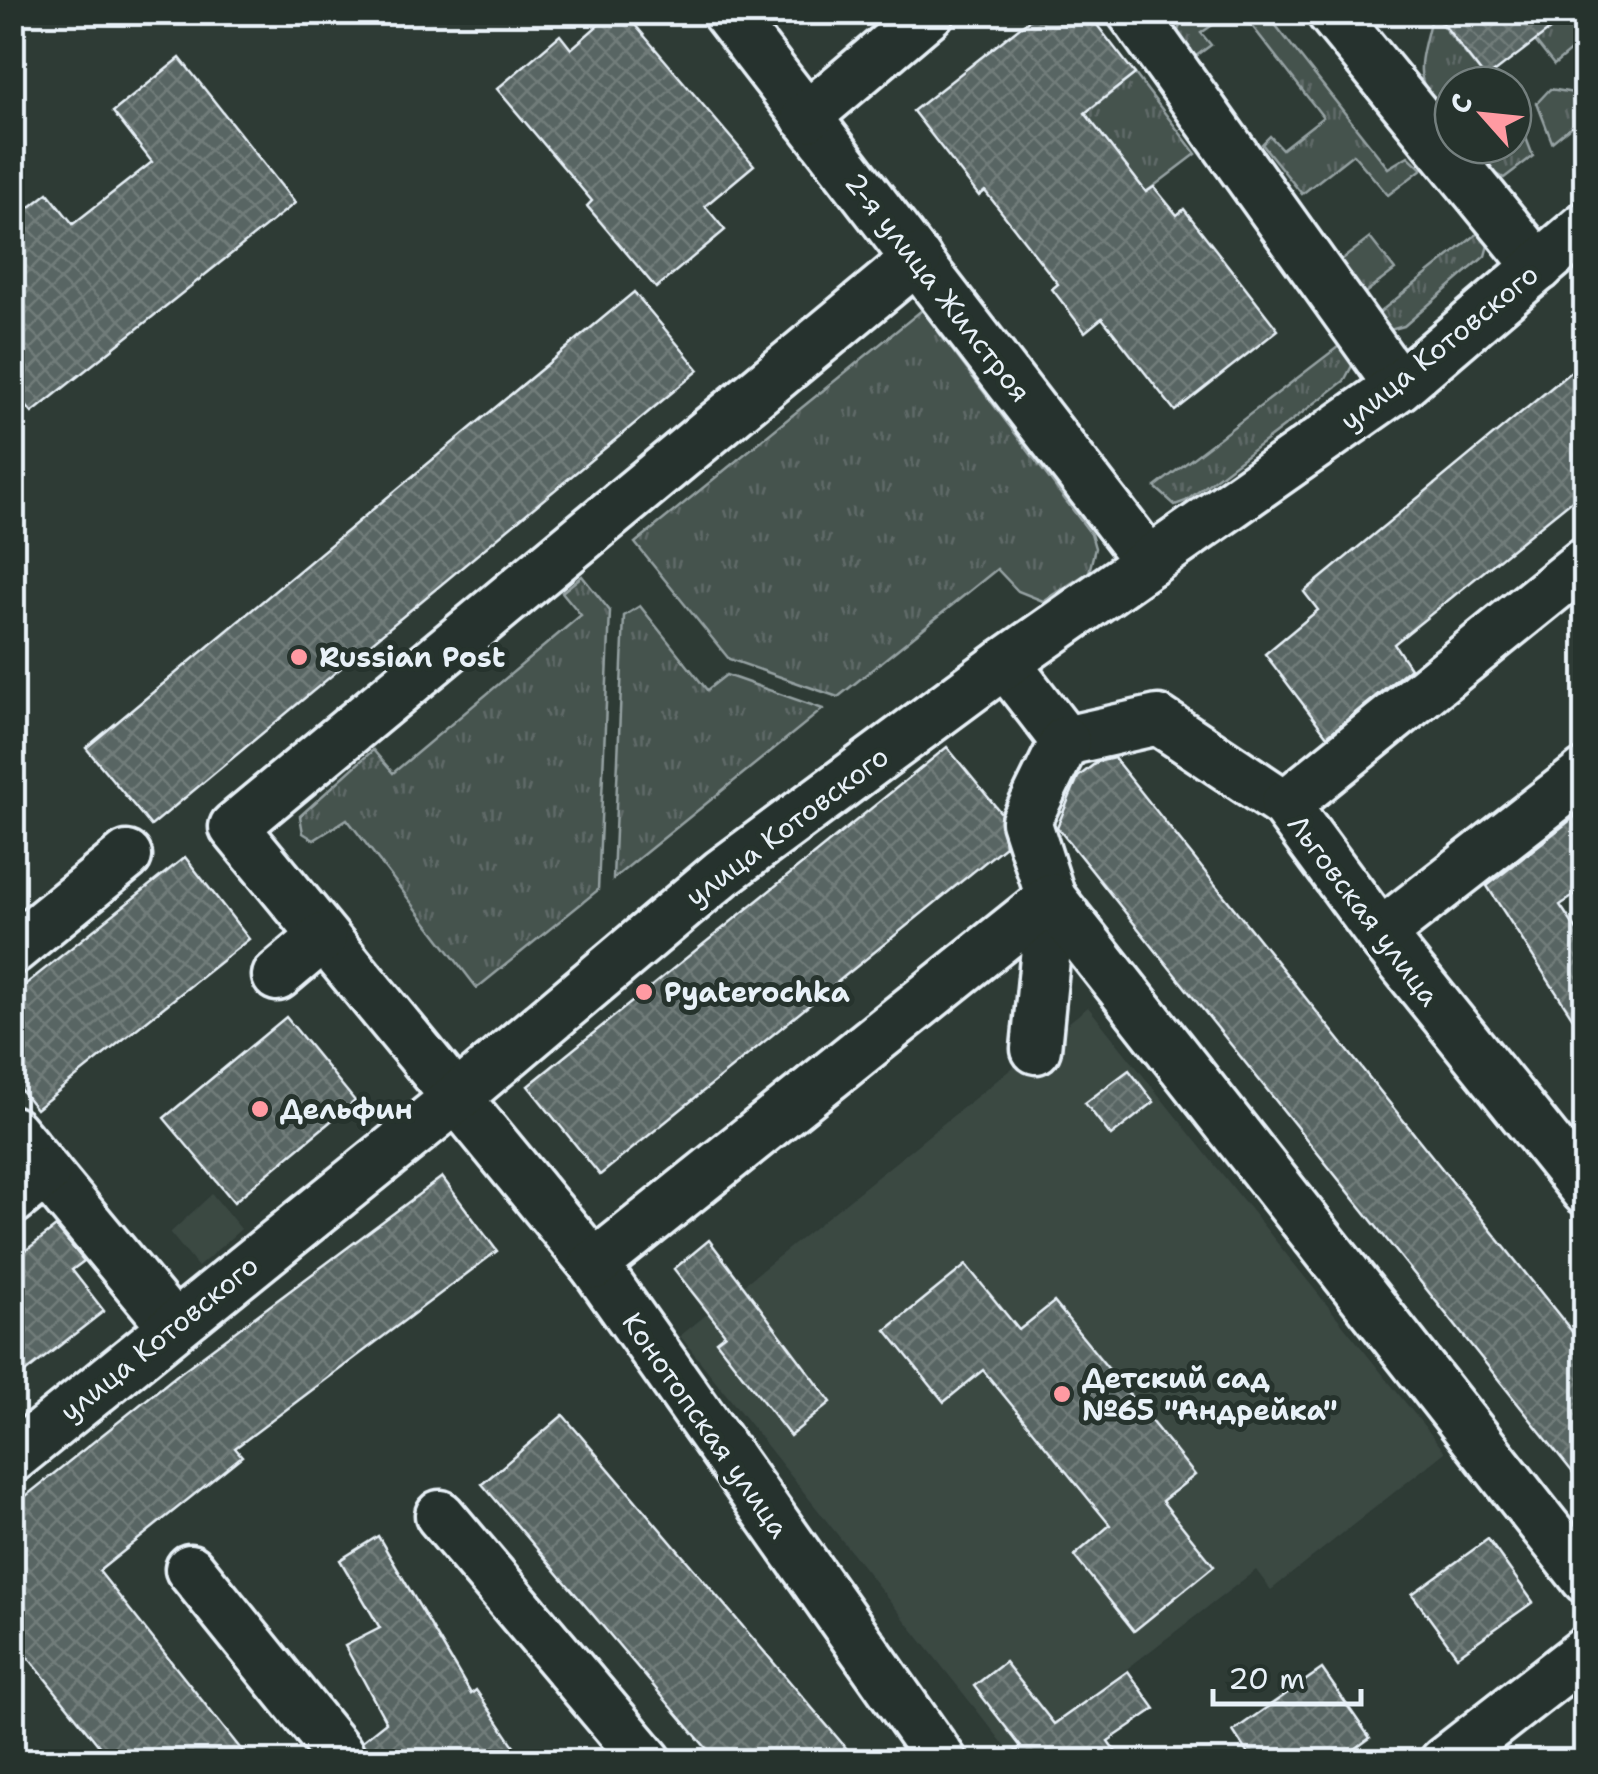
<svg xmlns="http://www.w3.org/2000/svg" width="1598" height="1774" font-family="'Shantell Sans',sans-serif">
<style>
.built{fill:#3b4843}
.grass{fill:url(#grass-tufts);stroke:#96a2a3;stroke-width:2.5}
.building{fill:url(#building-cross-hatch);stroke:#e8f1f8;stroke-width:2.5}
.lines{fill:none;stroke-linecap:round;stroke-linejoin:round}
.minor-casing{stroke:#e8f1f8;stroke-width:55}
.minor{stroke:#26332d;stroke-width:48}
.poi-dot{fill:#ff9aa2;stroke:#26332d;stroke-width:4}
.labels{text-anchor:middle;stroke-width:10;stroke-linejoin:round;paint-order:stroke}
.street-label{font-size:28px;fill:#e8f1f8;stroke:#26332d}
.poi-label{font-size:28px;font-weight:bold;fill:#e8f1f8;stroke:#26332d;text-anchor:start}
</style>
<defs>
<pattern id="grass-tufts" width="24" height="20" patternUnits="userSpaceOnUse" patternTransform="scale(2.5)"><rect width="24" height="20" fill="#45524e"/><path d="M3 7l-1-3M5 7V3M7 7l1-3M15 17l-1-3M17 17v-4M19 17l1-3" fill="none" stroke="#606b68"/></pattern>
<pattern id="building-cross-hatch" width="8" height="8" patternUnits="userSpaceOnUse" patternTransform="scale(2.5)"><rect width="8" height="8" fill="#596563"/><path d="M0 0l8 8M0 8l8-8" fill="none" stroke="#717c7a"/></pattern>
</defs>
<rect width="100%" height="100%" fill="#2e3b35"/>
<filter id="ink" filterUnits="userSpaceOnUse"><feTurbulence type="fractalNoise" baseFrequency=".01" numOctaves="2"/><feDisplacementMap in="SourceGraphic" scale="20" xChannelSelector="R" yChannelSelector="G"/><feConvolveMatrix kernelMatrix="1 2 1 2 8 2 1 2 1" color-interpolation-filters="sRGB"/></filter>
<g filter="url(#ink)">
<g class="built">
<path d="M 1088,1007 L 1445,1452 L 1271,1590 L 1256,1570 L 1013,1756 L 680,1336 Z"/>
<path d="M 212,1194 L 241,1229 L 198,1267 L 170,1233 Z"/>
</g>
<g class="grass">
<path d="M 1184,13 L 1230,13 L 1201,33 L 1211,45 L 1192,59 L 1178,31 Z"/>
<path d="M 1242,13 L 1266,13 L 1388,168 L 1408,156 L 1422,169 L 1388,195 L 1353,154 L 1302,194 L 1262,144 L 1270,136 L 1282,149 L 1323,117 Z"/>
<path d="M 1432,13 L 1491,85 L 1453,85 L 1453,126 C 1410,76 1418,74 1432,13 Z"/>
<path d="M 1558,13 L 1585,13 L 1585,39 L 1554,65 L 1535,41 L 1563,20 Z"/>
<path d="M 1135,74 L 1196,154 L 1146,192 L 1085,114 Z"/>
<path d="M 1550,89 L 1586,95 L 1585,115 L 1552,142 L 1537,103 Z"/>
<path d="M 1518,117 L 1533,156 L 1504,178 L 1490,170 L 1478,150 L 1484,145 L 1513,145 L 1513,122 Z"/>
<path d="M 1482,230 L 1488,245 L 1485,256 L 1404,326 L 1390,330 L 1371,319 Z"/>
<path d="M 1370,238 L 1395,270 L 1361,296 L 1336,264 Z"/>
<path d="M 922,310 L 1091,534 L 1095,548 L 1089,572 L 1043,601 L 1018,591 L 997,569 L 838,697 L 729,659 L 635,543 Z"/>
<path d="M 1343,343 L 1354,362 L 1344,381 L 1186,501 L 1175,505 L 1155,487 Z"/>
<path d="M 582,576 L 610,611 L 598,890 L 477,988 L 347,819 L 314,840 L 303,833 L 300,816 L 373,750 L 393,773 L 581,615 L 562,592 Z"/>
<path d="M 640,606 L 707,690 L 726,675 L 823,709 L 613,879 L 624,616 Z"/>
</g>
<g class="building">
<path d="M 613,12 L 624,12 L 754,165 L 705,206 L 725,230 L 656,288 L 587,206 L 592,201 L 497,89 L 560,35 L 571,49 Z"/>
<path d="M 1039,12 L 1087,12 L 1135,74 L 1085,113 L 1146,192 L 1154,187 L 1177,215 L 1184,209 L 1278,330 L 1175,411 L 1102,318 L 1085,332 L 1052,289 L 1058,284 L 985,191 L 979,196 L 913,111 Z"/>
<path d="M 1434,12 L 1573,12 L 1486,79 Z"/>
<path d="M 180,58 L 295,203 L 32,413 L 12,388 L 12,221 L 48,193 L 73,224 L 152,162 L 113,112 Z"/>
<path d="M 634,292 L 699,370 L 151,826 L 86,748 Z"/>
<path d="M 1586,359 L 1586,489 L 1394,644 L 1410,668 L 1327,736 L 1265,654 L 1318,610 L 1304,592 Z"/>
<path d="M 947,747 L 1001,813 L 1005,846 L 600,1175 L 528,1086 Z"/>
<path d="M 1114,758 L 1586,1349 L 1586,1489 L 1057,827 L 1078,777 L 1097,762 Z"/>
<path d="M 1586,808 L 1586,888 L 1560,905 L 1586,944 L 1586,1038 L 1487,886 Z"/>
<path d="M 185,857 L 249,939 L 36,1109 L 12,1079 L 12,995 Z"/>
<path d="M 286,1017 L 355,1101 L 234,1202 L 164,1118 Z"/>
<path d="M 1129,1070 L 1154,1102 L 1111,1136 L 1085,1103 Z"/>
<path d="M 442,1177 L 497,1251 L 235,1448 L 242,1456 L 99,1571 L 251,1762 L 112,1762 L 12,1637 L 12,1507 L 177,1375 Z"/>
<path d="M 56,1227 L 84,1261 L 72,1270 L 104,1311 L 12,1383 L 12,1261 Z"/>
<path d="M 709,1240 L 831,1402 L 790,1436 L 716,1341 L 725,1334 L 674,1269 Z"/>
<path d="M 966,1265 L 1019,1330 L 1054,1302 L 1195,1475 L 1162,1501 L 1214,1566 L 1134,1631 L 1074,1556 L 1110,1525 L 983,1370 L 944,1402 L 886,1330 Z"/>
<path d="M 563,1415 L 858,1762 L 718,1762 L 482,1484 Z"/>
<path d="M 378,1536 L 471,1694 L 476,1690 L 525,1762 L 365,1762 L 362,1741 L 386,1722 L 345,1646 L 380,1628 L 340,1560 Z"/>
<path d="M 1488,1539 L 1533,1602 L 1457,1656 L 1412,1594 Z"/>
<path d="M 1005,1662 L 1054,1724 L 1128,1671 L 1155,1709 L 1108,1741 L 1123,1762 L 1001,1762 L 1021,1747 L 974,1686 Z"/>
<path d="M 1322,1669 L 1370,1738 L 1337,1762 L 1253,1762 L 1233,1731 Z"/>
</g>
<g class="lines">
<g class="minor-casing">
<g id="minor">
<path d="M 726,12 L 1149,562"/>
<path d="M 1132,12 L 1399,386"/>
<path d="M 1331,12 L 1539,267"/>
<path d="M 806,117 L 930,12"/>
<path d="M 917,259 L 234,827 L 594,1265 L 943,1762"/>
<path d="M 1005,663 L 1065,741 L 1158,720 L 1285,805 L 1380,934 L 1586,1191"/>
<path d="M 1285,805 L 1586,561"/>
<path d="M 1380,934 L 1586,773"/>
<path d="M 12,950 L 127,856"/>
<path d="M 277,976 L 322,938"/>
<path d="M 1036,1049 L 1051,898 L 1026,821 L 1065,741"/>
<path d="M 12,1131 L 173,1326"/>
<path d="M 12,1200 L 46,1172"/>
<path d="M 594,1265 L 1051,898 L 1586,1579"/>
<path d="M 12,1458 L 455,1099 L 722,873 L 1005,663 L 1399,386 L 1586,226"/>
<path d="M 440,1515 L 648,1762"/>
<path d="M 190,1569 L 339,1754 L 331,1762"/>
<path d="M 1444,1762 L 1586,1651"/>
</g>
</g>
<use href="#minor" class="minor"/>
</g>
</g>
<g class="poi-dot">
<circle cx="299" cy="657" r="10"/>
<circle cx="644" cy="992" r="10"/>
<circle cx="260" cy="1109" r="10"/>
<circle cx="1062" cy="1394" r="10"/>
</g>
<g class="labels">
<g class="street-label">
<text transform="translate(938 287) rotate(52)" y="10">2-я улица Жилстроя</text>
<text transform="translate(1439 347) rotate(-39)" y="10">улица Котовского</text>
<text transform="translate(787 826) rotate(-37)" y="10">улица Котовского</text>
<text transform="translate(1364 910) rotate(53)" y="10">Льговская улица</text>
<text transform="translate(159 1338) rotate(-39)" y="10">улица Котовского</text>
<text transform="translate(706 1425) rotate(55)" y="10">Конотопская улица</text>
</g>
<g class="poi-label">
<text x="319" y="667">Russian Post</text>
<text x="664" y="1002">Pyaterochka</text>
<text x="280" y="1119">Дельфин</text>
<text x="1082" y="1388">Детский сад<tspan x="1082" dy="32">№65 "Андрейка"</tspan></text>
</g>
</g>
<rect width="1598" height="1774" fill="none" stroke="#26332d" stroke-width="50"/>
<rect x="25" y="25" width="1548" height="1724" fill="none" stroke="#e8f1f8" stroke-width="4" filter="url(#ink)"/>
<g transform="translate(1483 115) rotate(297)"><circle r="48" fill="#26332d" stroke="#747f7e" stroke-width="2.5"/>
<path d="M0-8L18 38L0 25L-18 38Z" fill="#ff9aa2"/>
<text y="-15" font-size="28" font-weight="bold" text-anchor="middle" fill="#e8f1f8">С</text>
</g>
<path d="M1213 1689v15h148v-15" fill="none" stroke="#e8f1f8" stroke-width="5"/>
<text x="1228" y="1689" font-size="30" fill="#e8f1f8" stroke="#26332d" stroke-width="8" paint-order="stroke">20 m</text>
</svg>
